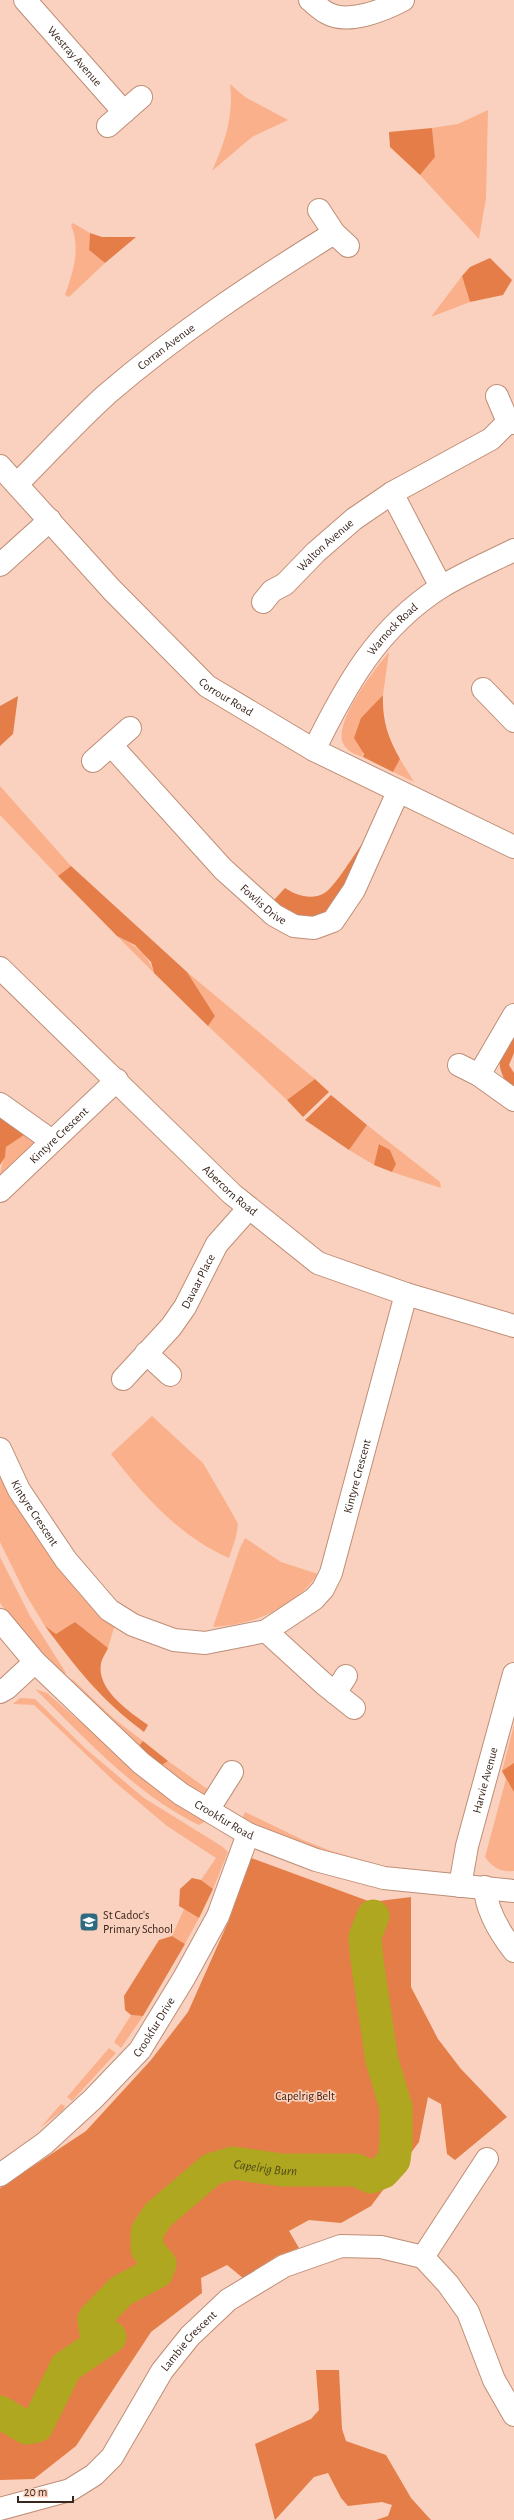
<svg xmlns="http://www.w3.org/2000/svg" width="514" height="2520" font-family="'Alegreya Sans',sans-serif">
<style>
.green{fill:#fbb08c}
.forest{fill:#e47d48}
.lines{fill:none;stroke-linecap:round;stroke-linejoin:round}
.river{stroke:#afa71f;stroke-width:33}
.minor-casing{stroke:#be8e77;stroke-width:24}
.minor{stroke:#fff;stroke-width:22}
.labels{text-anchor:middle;stroke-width:3.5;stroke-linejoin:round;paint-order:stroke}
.street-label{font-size:12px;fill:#39261d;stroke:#fad1be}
.poi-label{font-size:12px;fill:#39261d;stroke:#fad1be;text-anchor:start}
.park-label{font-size:12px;fill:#441c06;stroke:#fad1be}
.water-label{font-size:13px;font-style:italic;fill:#4f4c1a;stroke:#fad1be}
</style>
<rect width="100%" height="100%" fill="#fad1be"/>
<g class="green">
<path d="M 230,84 L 245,97 L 288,120 L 252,137 L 212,171 C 225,142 234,116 230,84 Z"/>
<path d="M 488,110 L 486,198 L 479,239 L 420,175 L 435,157 L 432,128 L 458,124 Z"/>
<path d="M 73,223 L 90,233 L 89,250 L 105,263 L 69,297 L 65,295 C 73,272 81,249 71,225 Z"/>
<path d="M 462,276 L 470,302 L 431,317 Z"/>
<path d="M 389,652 L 383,695 L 361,718 L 363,757 C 355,754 347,752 343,743 C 334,721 375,669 389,652 Z"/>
<path d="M 400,759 L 414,782 L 393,772 Z"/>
<path d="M 0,786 L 71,866 L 58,876 L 0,815 Z"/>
<path d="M 117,936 C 134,944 148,954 154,973 Z"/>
<path d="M 187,972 L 315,1079 L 287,1100 L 208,1026 L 215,1016 Z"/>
<path d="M 367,1125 L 440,1182 L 441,1188 L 392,1172 L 396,1164 L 390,1150 L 380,1144 L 374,1165 L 349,1150 Z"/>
<path d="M 27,1133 L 36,1142 L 0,1178 C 0,1166 5,1158 6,1147 Z"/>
<path d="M 152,1416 L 203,1463 L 231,1511 L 238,1524 L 236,1537 L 229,1558 C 180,1537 143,1495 111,1454 Z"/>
<path d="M 0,1472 L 115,1624 L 108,1648 L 75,1622 L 56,1635 L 45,1626 L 26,1595 L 0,1542 Z"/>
<path d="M 245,1538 L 281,1562 L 318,1574 C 294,1608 254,1625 213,1627 L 240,1548 Z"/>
<path d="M 0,1557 L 30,1616 L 66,1673 L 63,1675 L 26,1638 L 0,1603 Z"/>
<path d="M 72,1679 L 113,1718 L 143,1741 L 138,1747 L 67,1682 Z"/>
<path d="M 35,1689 L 47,1693 L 153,1785 L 206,1821 L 199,1825 C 135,1794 85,1738 35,1689 Z"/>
<path d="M 20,1698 L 35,1699 L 86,1749 L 144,1798 L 223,1847 L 228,1852 L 213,1889 L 201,1880 L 216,1858 L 167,1826 L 116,1783 L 34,1705 L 13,1704 Z"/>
<path d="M 514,1725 L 514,1871 C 500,1872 493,1868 485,1857 L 506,1779 L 502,1771 Z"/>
<path d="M 168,1761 L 213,1793 L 206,1795 L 191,1787 L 162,1765 Z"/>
<path d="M 245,1812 L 303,1840 L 331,1851 L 387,1867 L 331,1855 L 291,1841 L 242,1819 Z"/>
<path d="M 184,1909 L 199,1918 L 185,1944 L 172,1936 Z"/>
<path d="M 131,2015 L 143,2016 L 121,2048 L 114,2042 Z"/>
<path d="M 109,2048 L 116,2053 L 72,2101 L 67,2097 Z"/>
<path d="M 61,2104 L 65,2106 L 63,2110 L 40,2128 Z"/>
</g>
<g class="forest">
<path d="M 432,128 L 435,157 L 420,175 L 390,147 L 389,132 Z"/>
<path d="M 90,233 L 102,237 L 136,237 L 105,263 L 89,250 Z"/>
<path d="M 490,258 L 512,280 L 503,295 L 470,302 L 462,276 L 470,267 Z"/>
<path d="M 383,695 C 382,720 388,738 400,759 L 393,772 L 363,757 L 364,754 L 354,738 L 361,718 Z"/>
<path d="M 18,696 L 13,734 L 0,746 L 0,706 Z"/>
<path d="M 364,841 L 369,842 L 343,895 L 325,913 L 312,919 L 287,913 L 274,900 L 285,888 C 297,896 313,901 326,892 C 335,886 356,852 364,841 Z"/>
<path d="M 71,866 L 187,972 L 215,1016 L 208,1026 L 154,973 L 151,962 L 135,945 L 117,936 L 58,876 Z"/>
<path d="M 514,1029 L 514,1053 L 509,1065 L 514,1073 L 514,1089 L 510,1089 C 492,1060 500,1057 514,1029 Z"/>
<path d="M 315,1079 L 329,1092 L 303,1117 L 287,1100 Z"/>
<path d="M 331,1095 L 367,1125 L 349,1150 L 305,1120 Z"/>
<path d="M 0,1113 L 27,1133 L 6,1147 L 5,1157 L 0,1165 Z"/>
<path d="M 379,1144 L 390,1150 L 396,1164 L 392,1172 L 374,1165 Z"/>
<path d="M 75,1622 L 108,1648 C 106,1653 102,1658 101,1663 C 96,1690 130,1712 148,1725 L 144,1732 C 100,1699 77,1669 45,1626 L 56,1634 Z"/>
<path d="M 143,1741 L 168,1761 L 162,1765 L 138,1747 Z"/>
<path d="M 514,1763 L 514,1792 L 502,1771 Z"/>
<path d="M 251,1858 L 371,1902 L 411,1897 L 411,1987 L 438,2039 L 461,2069 L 507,2117 L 455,2160 L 447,2154 L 441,2104 L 428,2097 L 419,2142 L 371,2206 L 341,2223 L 309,2220 L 289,2231 L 299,2248 L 277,2256 L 243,2278 L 227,2265 L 201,2278 L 202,2293 L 151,2332 L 76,2446 L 34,2479 L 0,2480 L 0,2188 L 86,2131 L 151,2060 L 188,2012 L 229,1920 Z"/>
<path d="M 192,1878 L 201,1880 L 213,1889 L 199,1918 L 179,1906 L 180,1889 Z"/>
<path d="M 172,1936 L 185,1944 L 143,2016 L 131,2015 L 125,2010 L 124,1996 L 159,1940 Z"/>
<path d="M 316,2370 L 339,2370 L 342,2429 L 346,2441 L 386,2455 L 411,2498 L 431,2520 L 376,2520 L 388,2516 L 392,2505 L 382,2502 L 348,2506 L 341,2498 L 328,2473 L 314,2477 L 275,2520 L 255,2444 L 311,2419 L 319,2410 Z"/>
</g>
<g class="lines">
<path class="river" id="s1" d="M 0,2412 L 27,2428 L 37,2426 L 66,2367 L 110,2337 L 95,2328 L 94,2319 L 121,2291 L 157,2272 L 160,2264 L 147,2249 L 147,2232 L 158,2215 L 212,2169 L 233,2163 L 282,2170 L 356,2170 L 371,2177 L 383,2172 L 394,2160 L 396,2143 L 396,2107 L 382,2061 L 367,1960 L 365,1937 L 373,1916"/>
<g class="minor-casing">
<g id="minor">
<path id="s2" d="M 25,0 L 124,112"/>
<path d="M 310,0 C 315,4 321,10 327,13 C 348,25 384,10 403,0"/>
<path d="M 108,126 L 141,97"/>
<path d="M 319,210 L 334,233 L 348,246"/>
<path d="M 497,396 L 508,422 L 514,423"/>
<path id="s3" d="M 0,466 L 112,590 L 207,686 L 314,750 L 514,847"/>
<path id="s4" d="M 17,484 C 47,454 76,422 107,394 C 178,333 255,282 334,233"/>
<path d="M 392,493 L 441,587"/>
<path d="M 0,565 L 50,520"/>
<path id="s5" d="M 263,602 L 272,591 L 285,584 L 316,552 L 354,519 L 392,493 L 491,439 L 508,422"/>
<path d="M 483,689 L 514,721"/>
<path id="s6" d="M 111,745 L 223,869 L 274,915 L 294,926 L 314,928 L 333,921 L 354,890 L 398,792"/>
<path id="s7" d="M 314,750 C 346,685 377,628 441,587 C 464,573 490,562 514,550"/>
<path d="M 93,761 L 130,728"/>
<path id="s8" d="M 0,968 L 232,1194 L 318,1263 L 406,1294 L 514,1326"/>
<path d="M 459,1065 L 479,1075 L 514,1100"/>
<path d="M 479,1075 L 514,1015"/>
<path d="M 0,1104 L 52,1141"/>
<path id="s9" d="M 0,1191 L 117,1080"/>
<path d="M 146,1353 L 170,1375"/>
<path id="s10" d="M 123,1379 L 171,1327 L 185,1307 L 217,1244 L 249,1208"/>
<path id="s11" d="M 0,1449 L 19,1490 L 66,1560 L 109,1610 L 133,1625 L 174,1640 L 205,1643 L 266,1631 L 314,1599 L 323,1589 L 331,1573 L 406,1294"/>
<path id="s12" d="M 0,1620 L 35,1662 L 141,1763 L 181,1794 L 248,1834 L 316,1860 L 384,1878 L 514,1891"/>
<path d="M 266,1631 L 324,1684 L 354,1708"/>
<path d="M 0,1692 L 7,1688 L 35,1662"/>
<path d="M 335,1693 L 346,1676"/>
<path d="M 208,1810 L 232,1772"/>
<path id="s13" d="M 460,1886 L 467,1846 L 514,1674"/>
<path d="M 485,1887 C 486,1911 500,1933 514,1951"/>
<path id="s14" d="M 0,2175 L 45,2143 L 93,2099 L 140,2050 L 184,1978 L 218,1916 L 248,1834"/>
<path d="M 423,2257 L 487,2159"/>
<path id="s15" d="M 0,2509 L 70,2490 L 94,2475 L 112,2457 L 162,2371 L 190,2336 L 228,2300 L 284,2266 L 341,2246 L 381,2247 L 423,2257 L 448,2284 L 468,2312 L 494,2380 L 514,2415"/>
</g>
</g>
<use href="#minor" class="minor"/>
</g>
<defs>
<g id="school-square" transform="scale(1)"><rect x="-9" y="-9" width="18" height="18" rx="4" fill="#2e6b82" stroke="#fad1be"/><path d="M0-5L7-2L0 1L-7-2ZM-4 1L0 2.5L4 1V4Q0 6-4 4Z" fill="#fff"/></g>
</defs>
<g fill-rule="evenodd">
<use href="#school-square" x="89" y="1922"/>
</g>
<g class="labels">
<g class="street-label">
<text dy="4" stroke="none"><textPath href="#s2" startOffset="75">Westray Avenue</textPath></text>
<text dy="4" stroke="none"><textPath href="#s4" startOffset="203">Corran Avenue</textPath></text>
<text dy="4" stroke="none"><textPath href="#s5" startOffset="85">Walton Avenue</textPath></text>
<text dy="4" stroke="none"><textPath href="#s7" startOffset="145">Warnock Road</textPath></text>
<text dy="4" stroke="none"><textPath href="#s3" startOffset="324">Corrour Road</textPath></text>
<text dy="4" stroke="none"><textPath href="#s6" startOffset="221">Fowlis Drive</textPath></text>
<text dy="4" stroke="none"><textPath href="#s9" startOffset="81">Kintyre Crescent</textPath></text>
<text dy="4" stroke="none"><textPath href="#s8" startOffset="320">Abercorn Road</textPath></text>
<text dy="4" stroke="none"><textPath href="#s10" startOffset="124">Davaar Place</textPath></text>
<text dy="4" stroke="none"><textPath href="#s11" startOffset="550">Kintyre Crescent</textPath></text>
<text dy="4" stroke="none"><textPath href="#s11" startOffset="73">Kintyre Crescent</textPath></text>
<text dy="4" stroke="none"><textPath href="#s13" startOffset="109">Harvie Avenue</textPath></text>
<text dy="4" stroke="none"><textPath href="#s12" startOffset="302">Crookfur Road</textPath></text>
<text dy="4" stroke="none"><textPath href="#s14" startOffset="215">Crookfur Drive</textPath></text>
<text dy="4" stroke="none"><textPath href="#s15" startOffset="266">Lambie Crescent</textPath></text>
</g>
<g class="poi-label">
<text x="103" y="1919">St Cadoc's<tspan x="103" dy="14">Primary School</tspan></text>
</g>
<g class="park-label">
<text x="305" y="2100">Capelrig Belt</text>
</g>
<g class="water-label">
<text dy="5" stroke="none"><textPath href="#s1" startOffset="458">Capelrig Burn</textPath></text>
</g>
</g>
<path d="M18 2496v6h55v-6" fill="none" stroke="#39261d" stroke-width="2"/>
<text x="24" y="2496" font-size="12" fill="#39261d" stroke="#fad1be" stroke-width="3" paint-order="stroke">20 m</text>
</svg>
